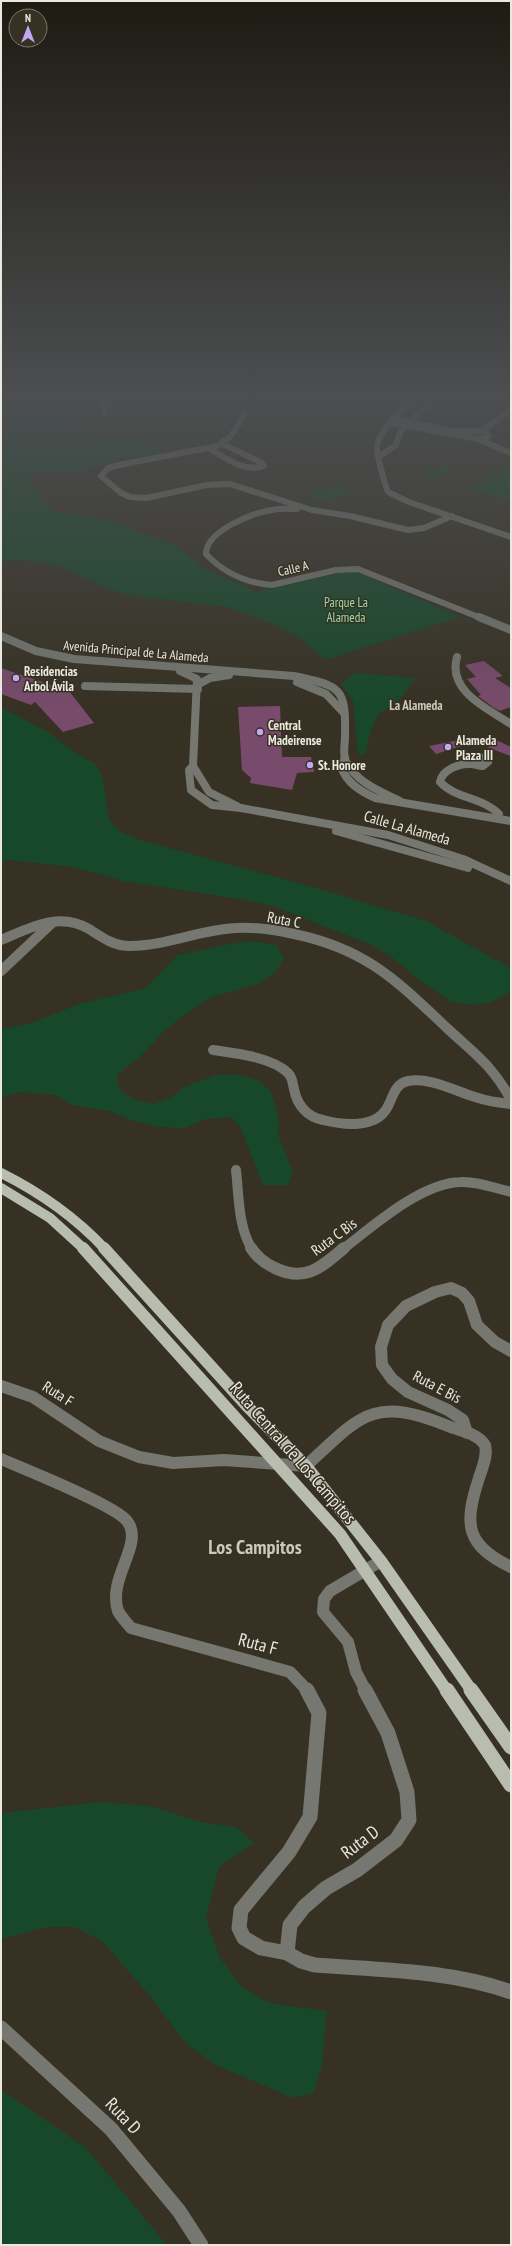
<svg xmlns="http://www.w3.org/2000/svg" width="512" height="2246" font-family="'PT Sans Narrow',sans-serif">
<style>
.green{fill:#174829}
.building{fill:#784a6b}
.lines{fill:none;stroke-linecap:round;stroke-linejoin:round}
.minor-far4{stroke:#757770;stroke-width:6}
.minor-far3{stroke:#757770;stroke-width:8}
.minor-far2{stroke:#757770;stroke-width:10}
.minor-far1{stroke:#757770;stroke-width:12}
.minor{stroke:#757770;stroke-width:15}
.major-far2{stroke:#b8bdaf;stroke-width:10}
.major-far1{stroke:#b8bdaf;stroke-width:12}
.major{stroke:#b8bdaf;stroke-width:15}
.poi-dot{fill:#c2a8f3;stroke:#363123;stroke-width:1.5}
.labels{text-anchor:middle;stroke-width:3;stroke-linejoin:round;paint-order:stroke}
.far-street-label{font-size:13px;fill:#ebe8df;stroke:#363123}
.far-park-label{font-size:13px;fill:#92dda7;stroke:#363123}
.far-poi-label{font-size:13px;font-weight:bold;fill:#ebe8df;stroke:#363123;text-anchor:start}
.far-neighbourhood-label{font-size:13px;font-weight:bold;fill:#cdc8b7;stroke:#363123}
.street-label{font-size:15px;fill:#ebe8df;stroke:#363123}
.near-street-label{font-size:18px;fill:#ebe8df;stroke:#363123}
.near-quarter-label{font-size:20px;font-weight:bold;fill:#cdc8b7;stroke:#363123}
</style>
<rect width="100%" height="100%" fill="#363123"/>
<g class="green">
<path d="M 1,395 L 41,395 C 37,403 11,398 1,404 Z"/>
<path d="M 143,395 L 313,395 L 295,402 L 311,408 L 282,416 L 217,411 L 160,419 Z"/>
<path d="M 1,407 C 7,419 30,413 41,414 C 56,415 67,425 81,430 C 111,440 139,431 163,453 L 118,460 L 76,473 L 52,471 L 35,473 L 31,480 L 39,498 L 53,511 L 104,519 L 128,526 L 140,533 L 177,546 L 203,568 L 224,579 L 242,584 L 256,592 L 348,571 L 357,572 L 460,617 L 324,660 L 302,639 L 273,624 L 225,606 L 132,596 L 99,585 L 60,566 L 23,560 L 1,561 Z"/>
<path d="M 439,466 L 453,469 L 437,480 L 423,477 Z"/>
<path d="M 505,468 L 511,469 L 511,501 L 471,489 Z"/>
<path d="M 341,486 L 351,493 L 319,501 L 309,493 Z"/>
<path d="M 354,673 L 415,678 L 402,697 L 378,715 L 370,733 L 365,755 L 358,754 L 353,700 L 341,684 Z"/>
<path d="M 1,707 L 46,731 L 78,754 L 96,764 L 103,778 L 109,820 L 121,832 L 140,840 L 313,887 L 426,921 L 511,968 L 511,989 L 508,993 L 492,1002 L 475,1005 L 451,1002 L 414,976 L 393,958 L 372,945 L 273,906 L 246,900 L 123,881 L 74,867 L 8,860 L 1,863 Z"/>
<path d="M 253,941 L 276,945 L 284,958 L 276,972 L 258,984 L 212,997 L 200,1004 L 166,1029 L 143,1054 L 116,1076 L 121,1091 L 135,1100 L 153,1104 L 170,1098 L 186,1086 L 216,1075 L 240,1075 L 259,1081 L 270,1091 L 275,1104 L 279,1121 L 278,1135 L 293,1172 L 288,1185 L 263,1185 L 241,1129 L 232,1117 L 206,1119 L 184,1128 L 158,1127 L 133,1121 L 110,1111 L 72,1105 L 55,1095 L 20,1092 L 1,1097 L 1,1029 L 29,1024 L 79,1004 L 146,988 L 178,955 L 229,944 Z"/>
<path d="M 101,1802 L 151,1806 L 200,1822 L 236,1827 L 254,1843 L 219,1867 L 206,1918 L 220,1958 L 241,1986 L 269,2003 L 327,2011 L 322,2064 L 314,2093 L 293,2098 L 218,2066 L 186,2044 L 150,1996 L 103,1942 L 75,1927 L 47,1927 L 1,1939 L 1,1813 Z"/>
<path d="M 1,2090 L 86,2148 L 167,2245 L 1,2245 Z"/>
</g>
<g class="building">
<path d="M 484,661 L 503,676 L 495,678 L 511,688 L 511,707 L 500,711 L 494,708 L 478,696 L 481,695 L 467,679 L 476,677 L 465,665 Z"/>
<path d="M 1,668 L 69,691 L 94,723 L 63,732 L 35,702 L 31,705 L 1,694 Z"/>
<path d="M 280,706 L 282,757 L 311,757 L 314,772 L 297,773 L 292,790 L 250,783 L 251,778 L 242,770 L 238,707 Z"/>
<path d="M 459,740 L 461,746 L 436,754 L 429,746 Z"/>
<path d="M 496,740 L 511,747 L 511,756 L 487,747 Z"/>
</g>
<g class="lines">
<g class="minor-far4">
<path d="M 96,395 L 105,408 L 104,413"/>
<path d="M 418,395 C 404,409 381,426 377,446 C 376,454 385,484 388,492 L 409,502 L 511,537"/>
<path d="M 245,414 L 231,436 L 217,446 L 119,465 L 108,468 L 101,476 L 121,493 L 130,497 L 146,498 L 207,485 L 230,484 L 312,510 L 350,516 L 408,530 L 424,528 L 452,516"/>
<path d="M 392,423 L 478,439 L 489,437 L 485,431 L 451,431 L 396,419"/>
<path d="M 485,431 L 485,428 L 511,410"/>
<path d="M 478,439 L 511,453"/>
<path d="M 210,449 C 226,458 244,473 264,466 L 262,463 L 223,444"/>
<path d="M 380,456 L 396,445 L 400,432 L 437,395"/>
<path d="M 297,509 C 289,509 280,508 272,510 C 252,513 206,531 206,554 C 224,573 246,583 272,585 L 336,570 L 358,569 L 481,618"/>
</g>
<g class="minor-far3">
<path d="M 479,617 L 511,630"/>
<path d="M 1,636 L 36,651 L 74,659 L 294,676 C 342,686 346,688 345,737 C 345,743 343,753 345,759 C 355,782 379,791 400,801"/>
<path d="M 457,657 C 447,691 488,709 511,724"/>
<path d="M 180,671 L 197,679 L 193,766 L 209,792 L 237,806"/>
<path d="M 297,682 L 326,694 L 344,713"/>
<path d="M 197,685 L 210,678 L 229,675"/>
<path d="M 85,686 L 198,689"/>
<path d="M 345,758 L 341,767 C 347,783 360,791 375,798 L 511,821"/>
<path d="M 471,764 L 470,760 C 477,756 483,756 488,762 L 483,766 C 478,766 475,764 471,764 C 459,763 442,770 440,782 C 456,799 482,797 499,814 L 497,818"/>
<path d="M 193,766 L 189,770 L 191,790 L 212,805 L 241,808 L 388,835 L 463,859 L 511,881"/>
<path d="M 336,831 L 468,868"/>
</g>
<g class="minor-far2">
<path d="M 1,940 C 30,928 59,911 89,929 C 103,938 114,946 130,946 C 167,946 201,929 237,928 C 256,927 276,930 294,934 C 366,949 396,980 448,1029 C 475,1054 493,1066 511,1100"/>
<path d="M 1,971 L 53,922"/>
<path d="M 213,1050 C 234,1053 272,1057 288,1073 C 293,1078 292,1082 294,1089 C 297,1105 307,1117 323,1120 C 343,1125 375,1129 387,1108 C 393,1098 394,1084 408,1081 C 430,1077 455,1091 475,1097 C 487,1101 499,1103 511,1104"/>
<path d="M 236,1170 C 239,1196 238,1227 252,1249"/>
<path d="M 343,1249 C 372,1227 421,1183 460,1182 C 477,1181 494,1188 511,1192"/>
</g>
<g class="minor-far1">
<path d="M 251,1248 C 257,1257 266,1264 275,1268 C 306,1283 321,1267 344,1248"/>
<path d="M 1,1386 L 33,1397 L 99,1441 L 139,1457 L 173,1463 L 224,1460 L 306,1466 C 360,1416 372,1395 448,1426 C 460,1431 477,1433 485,1445 C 488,1456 482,1468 479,1478 C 464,1524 465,1545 511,1567"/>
<path d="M 467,1433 L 463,1420 L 448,1410 L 408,1392 L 392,1379 L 382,1365 L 381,1347 L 388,1325 L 406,1306 L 435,1292 L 451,1288 L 462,1293 L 469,1301 L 477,1325 L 495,1342 L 511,1351"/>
<path d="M 1,1459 C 24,1469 115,1505 127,1521 C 145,1544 107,1577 118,1611 C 121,1617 127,1623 131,1628 L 290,1672 L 308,1691"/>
<path d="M 366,1691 L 356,1672 L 348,1642 L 323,1612 L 324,1599 L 330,1591 L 381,1561"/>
</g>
<g class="minor">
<path d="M 365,1690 L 388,1733 L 407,1792 L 409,1820 L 396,1840 L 357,1870 L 326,1888 L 304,1907 L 290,1925 L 287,1953 L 301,1961 L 315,1965 C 380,1970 449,1970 511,1992"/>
<path d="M 287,1953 L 261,1948 L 244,1938 L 239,1928 L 241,1910 L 289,1852 L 310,1817 L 319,1713 L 307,1690"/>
<path d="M 1,2028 L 111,2129 L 179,2211 L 201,2245"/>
</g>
<g class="major-far2">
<path d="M 1,1173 C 39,1192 76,1218 105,1249"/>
<path d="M 1,1188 L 50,1218 L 84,1249"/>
</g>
<g class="major-far1">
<path d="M 83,1248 L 340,1534 L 447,1691"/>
<path d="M 104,1248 L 246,1405 L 306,1466 L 381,1561 L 472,1691"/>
</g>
<g class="major">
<path d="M 447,1690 L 511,1785"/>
<path d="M 471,1690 L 511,1747"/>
</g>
</g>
<linearGradient id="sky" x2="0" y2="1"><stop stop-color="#1e1b13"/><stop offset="0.56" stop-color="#4c4e50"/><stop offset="1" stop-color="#4c4e50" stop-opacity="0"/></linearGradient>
<rect width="512" height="710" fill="url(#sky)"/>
<g class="poi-dot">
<circle cx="16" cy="678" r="4"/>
<circle cx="260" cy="732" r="4"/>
<circle cx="448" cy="747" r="4"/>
<circle cx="310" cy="765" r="4"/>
</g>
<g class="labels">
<g class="far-street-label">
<text transform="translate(293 568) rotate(-13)" y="5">Calle A</text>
<text transform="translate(136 651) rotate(5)" y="5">Avenida Principal de La Alameda</text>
</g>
<g class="far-park-label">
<text x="346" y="607">Parque La<tspan x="346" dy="15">Alameda</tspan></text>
</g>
<g class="far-poi-label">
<text x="24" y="676">Residencias<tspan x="24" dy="15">Arbol Ávila</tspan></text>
<text x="268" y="730">Central<tspan x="268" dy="15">Madeirense</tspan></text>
<text x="456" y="745">Alameda<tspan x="456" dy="15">Plaza III</tspan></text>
<text x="318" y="770">St. Honore</text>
</g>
<g class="far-neighbourhood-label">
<text x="416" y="710">La Alameda</text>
</g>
<g class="street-label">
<text transform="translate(407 828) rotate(16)" y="5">Calle La Alameda</text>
<text transform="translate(284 920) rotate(11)" y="5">Ruta C</text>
<text transform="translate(334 1237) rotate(-36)" y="5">Ruta C Bis</text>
<text transform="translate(437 1387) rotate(28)" y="5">Ruta E Bis</text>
<text transform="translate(58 1394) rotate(33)" y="5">Ruta F</text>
</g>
<g class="near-street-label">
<text transform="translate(293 1453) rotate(49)" y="6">Ruta Central de Los Campitos</text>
<text transform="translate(258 1644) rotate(15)" y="6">Ruta F</text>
<text transform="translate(360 1842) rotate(-37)" y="6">Ruta D</text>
<text transform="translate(123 2116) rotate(46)" y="6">Ruta D</text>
</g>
<g class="near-quarter-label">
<text x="255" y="1554">Los Campitos</text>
</g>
</g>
<rect width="512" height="2246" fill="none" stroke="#ebe8df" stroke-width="4"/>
<g transform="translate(28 28)"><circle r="19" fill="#363123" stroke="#7e7a6e"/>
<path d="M0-3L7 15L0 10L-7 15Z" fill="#c2a8f3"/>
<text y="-6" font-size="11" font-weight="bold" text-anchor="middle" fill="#ebe8df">N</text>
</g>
</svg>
